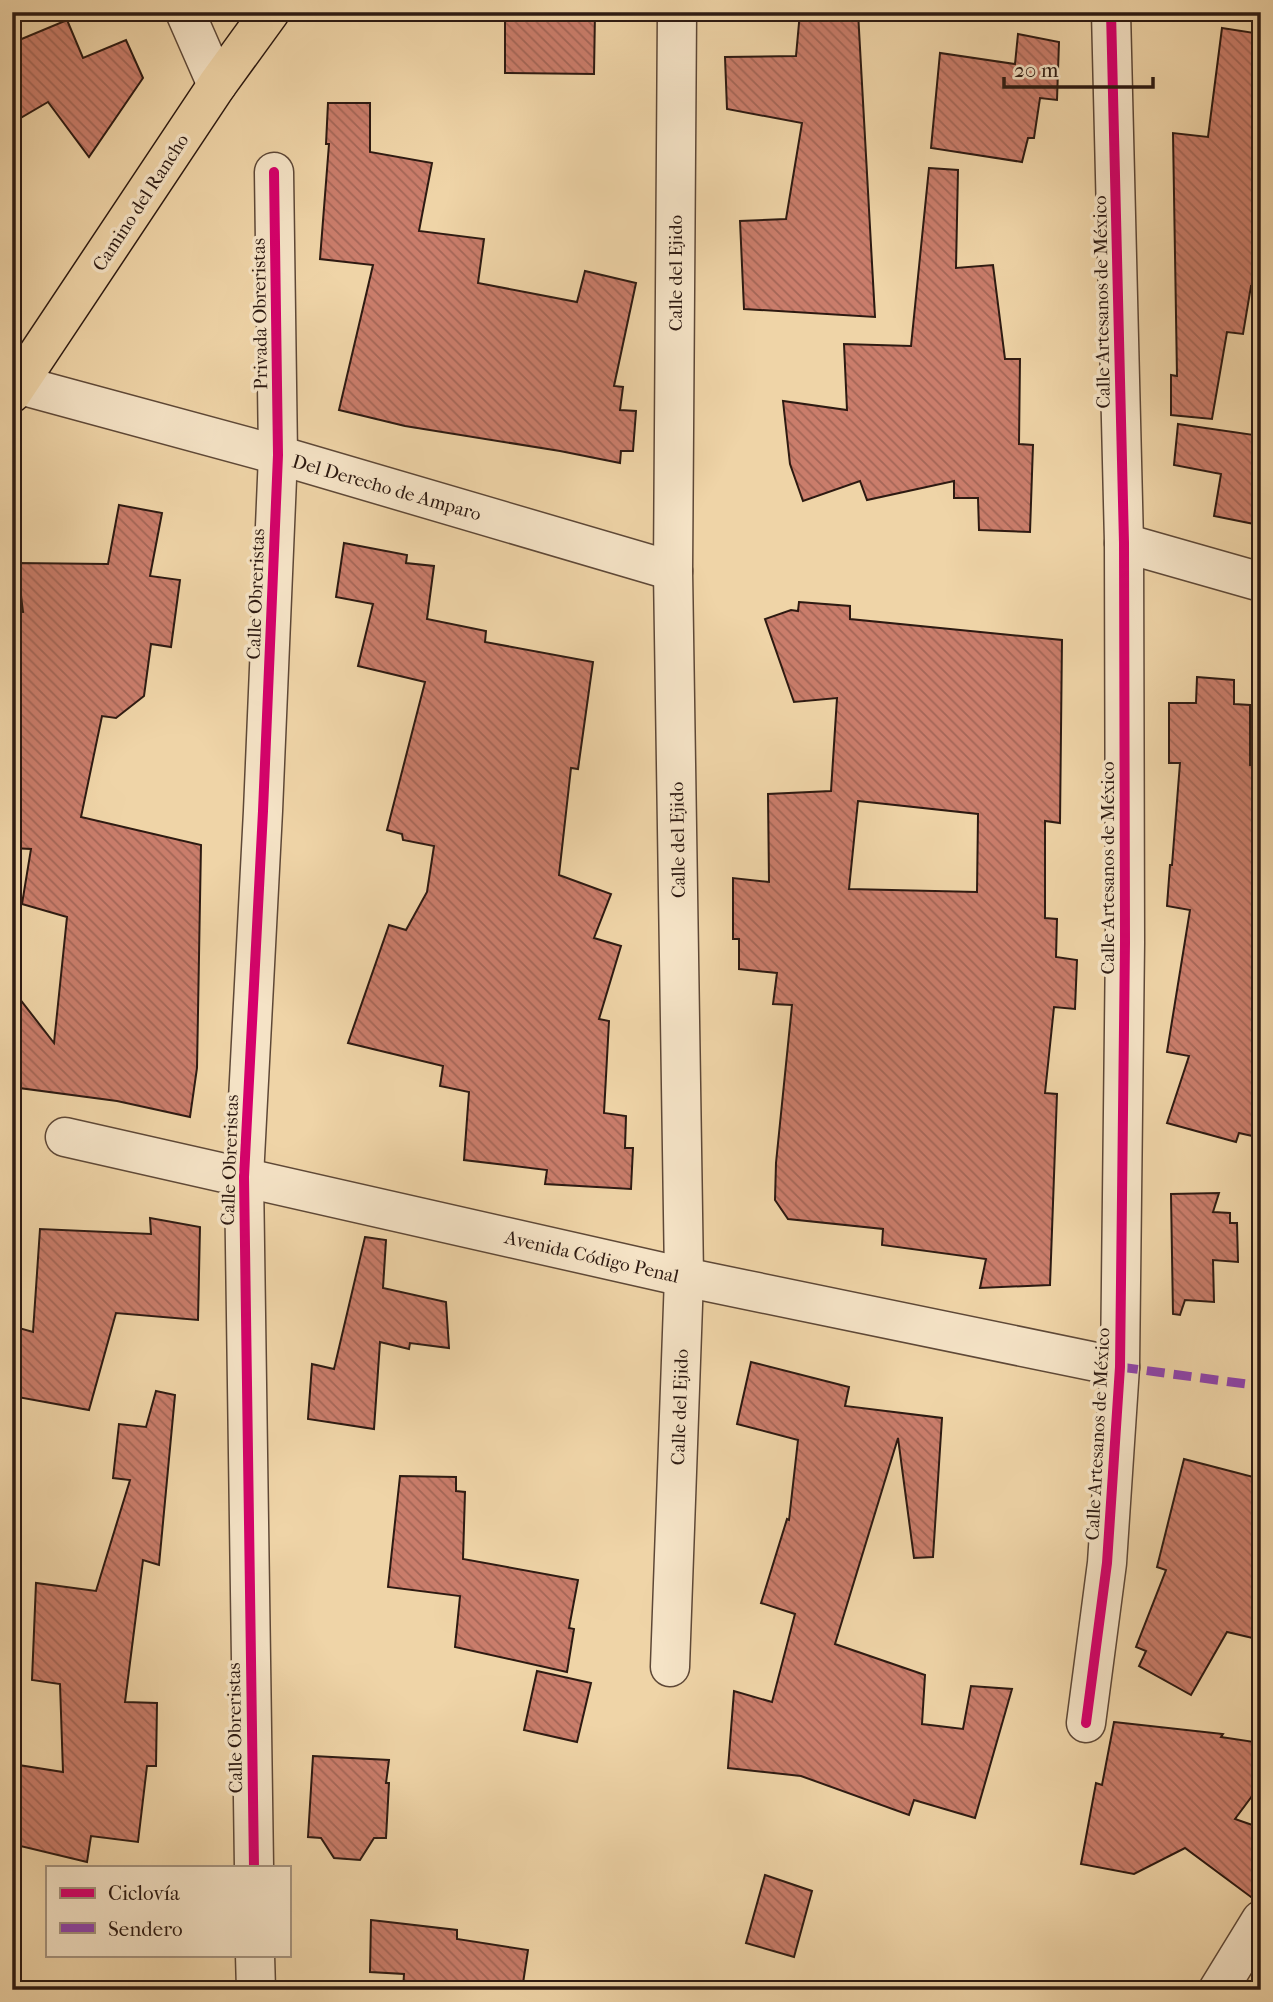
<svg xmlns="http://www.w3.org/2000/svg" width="1273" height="2002" font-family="'IM FELL French Canon',serif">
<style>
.building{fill:url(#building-back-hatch);stroke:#2d1a12;stroke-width:2;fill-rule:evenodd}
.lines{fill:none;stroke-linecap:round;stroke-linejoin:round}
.minor-casing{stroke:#5e4837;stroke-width:41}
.major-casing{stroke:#2d1a12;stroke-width:41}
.minor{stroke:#f5e3c6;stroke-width:38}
.major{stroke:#efd4a7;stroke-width:38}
.quiet{stroke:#8e44ad;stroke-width:9;stroke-dasharray:18 9;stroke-linecap:butt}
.cycleway-casing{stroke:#f5e3c6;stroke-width:15}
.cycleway{stroke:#d6006c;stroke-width:10}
.labels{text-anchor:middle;stroke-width:7;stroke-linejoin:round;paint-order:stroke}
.street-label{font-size:19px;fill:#2d1a12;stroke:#f5e3c6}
</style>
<defs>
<pattern id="building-back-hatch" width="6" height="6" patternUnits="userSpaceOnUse" patternTransform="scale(1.75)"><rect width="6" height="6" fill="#ca7d6b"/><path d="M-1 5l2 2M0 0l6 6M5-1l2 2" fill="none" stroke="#a46657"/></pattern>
</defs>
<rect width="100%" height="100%" fill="#efd4a7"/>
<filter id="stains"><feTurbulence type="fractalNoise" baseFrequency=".00286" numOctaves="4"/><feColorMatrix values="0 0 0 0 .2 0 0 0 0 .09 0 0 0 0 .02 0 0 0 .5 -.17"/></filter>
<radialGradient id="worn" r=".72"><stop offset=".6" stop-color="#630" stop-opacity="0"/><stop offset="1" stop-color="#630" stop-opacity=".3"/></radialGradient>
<g class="building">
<path d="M 505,12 L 595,12 L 594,74 L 505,73 Z"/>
<path d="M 800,12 L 858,12 L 875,317 L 744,309 L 740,221 L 786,219 L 802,123 L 727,109 L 725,57 L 796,56 Z"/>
<path d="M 67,20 L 83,58 L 126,40 L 143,78 L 89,157 L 48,102 L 12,123 L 12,43 Z"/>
<path d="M 1222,28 L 1261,34 L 1261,285 L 1251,286 L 1243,334 L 1227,332 L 1212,419 L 1171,415 L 1171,375 L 1177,376 L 1173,133 L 1208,137 Z"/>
<path d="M 1018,34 L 1059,42 L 1057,100 L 1040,98 L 1034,138 L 1028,138 L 1022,162 L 931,148 L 940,53 L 1015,64 Z"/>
<path d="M 328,103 L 370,103 L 370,152 L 432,163 L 419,231 L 484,239 L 478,283 L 577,302 L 585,271 L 636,283 L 614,386 L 623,387 L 620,410 L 636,411 L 633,451 L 621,451 L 620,463 L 560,451 L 405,426 L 339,410 L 373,265 L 320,259 L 329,144 L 326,144 Z"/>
<path d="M 929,168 L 958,170 L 956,268 L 993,265 L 1005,359 L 1020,359 L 1019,444 L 1033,445 L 1030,532 L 979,530 L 978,498 L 954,498 L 954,481 L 867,500 L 860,481 L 803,501 L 790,464 L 783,401 L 847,410 L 844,344 L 911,346 Z"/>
<path d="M 1178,424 L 1261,436 L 1261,474 L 1254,524 L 1214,516 L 1221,474 L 1174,465 Z"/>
<path d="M 119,505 L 162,513 L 150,576 L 180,580 L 171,647 L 151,644 L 144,696 L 116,718 L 102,716 L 81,817 L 201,845 L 197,1068 L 190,1117 L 117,1101 L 12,1087 L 12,989 L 54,1043 L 67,917 L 22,904 L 31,849 L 12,848 L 12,611 L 23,612 L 17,563 L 108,564 Z"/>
<path d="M 344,543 L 407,555 L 406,563 L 434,566 L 427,619 L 486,631 L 485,642 L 593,662 L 578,769 L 571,768 L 559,875 L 611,894 L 594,938 L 621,946 L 599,1019 L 609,1021 L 604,1113 L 626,1116 L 625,1148 L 633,1148 L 631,1189 L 545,1184 L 547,1170 L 464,1160 L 469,1092 L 440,1086 L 443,1066 L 348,1043 L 389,925 L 406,930 L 427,892 L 434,846 L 403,840 L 402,834 L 387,830 L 425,682 L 358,666 L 373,604 L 336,597 Z"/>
<path d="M 799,602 L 850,606 L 850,619 L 1062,640 L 1060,823 L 1045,821 L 1045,918 L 1057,919 L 1056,957 L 1077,960 L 1075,1009 L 1054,1007 L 1045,1093 L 1057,1094 L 1050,1285 L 980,1288 L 986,1259 L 882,1245 L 883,1229 L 788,1219 L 775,1200 L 776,1163 L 792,1005 L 773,1004 L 777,973 L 739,969 L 739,939 L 733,939 L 733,878 L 769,882 L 768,794 L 831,791 L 837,698 L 794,702 L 765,619 L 791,610 L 798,611 ZM 858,801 L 978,814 L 977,892 L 849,889 Z"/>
<path d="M 1197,677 L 1234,680 L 1234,704 L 1250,705 L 1250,765 L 1261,766 L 1261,1138 L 1239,1133 L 1236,1142 L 1167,1123 L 1189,1056 L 1167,1052 L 1190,910 L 1167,906 L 1170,865 L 1172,865 L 1180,763 L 1169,763 L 1169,703 L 1196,703 Z"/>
<path d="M 1219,1193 L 1213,1212 L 1230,1213 L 1230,1223 L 1237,1223 L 1238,1262 L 1213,1260 L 1214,1302 L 1185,1300 L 1180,1315 L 1173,1314 L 1171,1194 Z"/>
<path d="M 150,1218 L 200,1227 L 198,1320 L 116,1313 L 89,1410 L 12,1396 L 12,1326 L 33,1332 L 40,1229 L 151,1234 Z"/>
<path d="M 365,1237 L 386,1240 L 383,1288 L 446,1302 L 449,1348 L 410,1343 L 409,1349 L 380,1342 L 374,1429 L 308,1419 L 312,1364 L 334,1369 Z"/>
<path d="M 751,1362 L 849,1387 L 845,1406 L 942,1418 L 933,1557 L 914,1558 L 898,1438 L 835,1644 L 925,1675 L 922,1724 L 963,1729 L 971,1686 L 1012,1689 L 975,1818 L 914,1800 L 909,1815 L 801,1776 L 728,1768 L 734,1691 L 772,1702 L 795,1614 L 761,1603 L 787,1519 L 789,1520 L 798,1440 L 737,1424 Z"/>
<path d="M 156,1391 L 175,1395 L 159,1565 L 143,1560 L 125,1702 L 157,1703 L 156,1766 L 147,1766 L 138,1842 L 91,1836 L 87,1862 L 12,1844 L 12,1764 L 63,1772 L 60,1684 L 32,1680 L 36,1583 L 96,1591 L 130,1480 L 113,1478 L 119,1424 L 146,1427 Z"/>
<path d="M 1184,1459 L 1261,1479 L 1261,1640 L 1227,1632 L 1191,1695 L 1139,1666 L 1146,1651 L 1136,1647 L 1166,1570 L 1157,1567 Z"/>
<path d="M 400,1476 L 456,1477 L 456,1491 L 465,1492 L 463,1559 L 578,1580 L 569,1628 L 574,1629 L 567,1672 L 455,1647 L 460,1596 L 388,1587 Z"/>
<path d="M 537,1671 L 591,1683 L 577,1742 L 524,1730 Z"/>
<path d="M 1114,1722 L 1223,1734 L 1221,1737 L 1261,1743 L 1261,1784 L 1235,1819 L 1261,1828 L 1261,1898 L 1255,1900 L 1185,1848 L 1134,1874 L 1081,1864 L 1096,1783 L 1102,1785 Z"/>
<path d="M 313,1756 L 389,1760 L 386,1783 L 389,1783 L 386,1838 L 374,1838 L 360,1860 L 334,1858 L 321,1838 L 308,1837 Z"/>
<path d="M 765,1875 L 812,1891 L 794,1957 L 746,1943 Z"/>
<path d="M 371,1920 L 457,1930 L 457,1939 L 528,1950 L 522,1990 L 403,1990 L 404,1974 L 370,1972 Z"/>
</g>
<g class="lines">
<g class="minor-casing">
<g id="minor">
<path d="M 185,12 L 217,85"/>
<path d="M 20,385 L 278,455 L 673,571"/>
<path d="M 1124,543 L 1261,582"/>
<path d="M 65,1137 L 684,1277 L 1120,1367"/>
<path d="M 670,1667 L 684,1277 L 673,571 L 677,12"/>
<path d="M 1086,1723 L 1107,1563 L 1120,1367 L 1125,942 L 1124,543 L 1111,12"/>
<path d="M 254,1867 L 244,1177 L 263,811 L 278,455 L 274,172"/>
<path d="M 255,1955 L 256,1990"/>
<path d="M 1218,1990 L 1261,1920"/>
</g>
</g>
<g class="major-casing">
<path id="major" d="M 12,393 L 217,85 L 270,12"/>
</g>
<use href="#minor" class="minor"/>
<use href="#major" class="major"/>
<path class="quiet" d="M 1120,1367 L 1261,1386"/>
<g class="cycleway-casing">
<g id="cycleway">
<path d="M 1086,1723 L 1107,1563 L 1120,1367 L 1125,942 L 1124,543 L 1111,12"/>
<path d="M 254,1867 L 244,1177 L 263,811 L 278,455 L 274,172"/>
</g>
</g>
<use href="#cycleway" class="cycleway"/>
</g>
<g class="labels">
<g class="street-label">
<text transform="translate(140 202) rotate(-57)" y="7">Camino del Rancho</text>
<text transform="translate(675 273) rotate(-90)" y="7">Calle del Ejido</text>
<text transform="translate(1101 302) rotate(-91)" y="7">Calle Artesanos de México</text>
<text transform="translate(259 314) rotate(-91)" y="7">Privada Obreristas</text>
<text transform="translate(387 487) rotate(16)" y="7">Del Derecho de Amparo</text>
<text transform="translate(255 594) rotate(-88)" y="7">Calle Obreristas</text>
<text transform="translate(677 840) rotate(-91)" y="7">Calle del Ejido</text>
<text transform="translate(1107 868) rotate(-90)" y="7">Calle Artesanos de México</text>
<text transform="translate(229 1160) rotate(-88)" y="7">Calle Obreristas</text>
<text transform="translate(592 1256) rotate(13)" y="7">Avenida Código Penal</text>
<text transform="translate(679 1407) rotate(-88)" y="7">Calle del Ejido</text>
<text transform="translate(1097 1434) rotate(-87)" y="7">Calle Artesanos de México</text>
<text transform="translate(234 1728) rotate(-91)" y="7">Calle Obreristas</text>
</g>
</g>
<rect width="1273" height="2002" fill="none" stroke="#efd4a7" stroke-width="42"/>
<rect x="14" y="14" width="1245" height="1974" fill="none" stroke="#2d1a12" stroke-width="3.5"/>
<rect x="21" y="21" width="1231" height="1960" fill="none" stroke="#2d1a12" stroke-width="2"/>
<rect x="46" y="1866" width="245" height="91" fill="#f5e3c6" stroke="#a5937e" stroke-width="2"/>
<rect x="60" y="1888" width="35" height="10" fill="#d6006c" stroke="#a5937e" stroke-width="2"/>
<text x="108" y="1900" font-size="21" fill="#2d1a12">Ciclovía</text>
<rect x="60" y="1923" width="35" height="10" fill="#8e44ad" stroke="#a5937e" stroke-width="2"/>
<text x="108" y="1936" font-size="21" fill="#2d1a12">Sendero</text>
<path d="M1004 77v10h149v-10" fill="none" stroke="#2d1a12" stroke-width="3.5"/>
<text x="1014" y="77" font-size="21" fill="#2d1a12" stroke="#f5e3c6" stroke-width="5" paint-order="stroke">20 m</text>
<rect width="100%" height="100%" filter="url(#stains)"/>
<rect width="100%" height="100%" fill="url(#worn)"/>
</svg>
